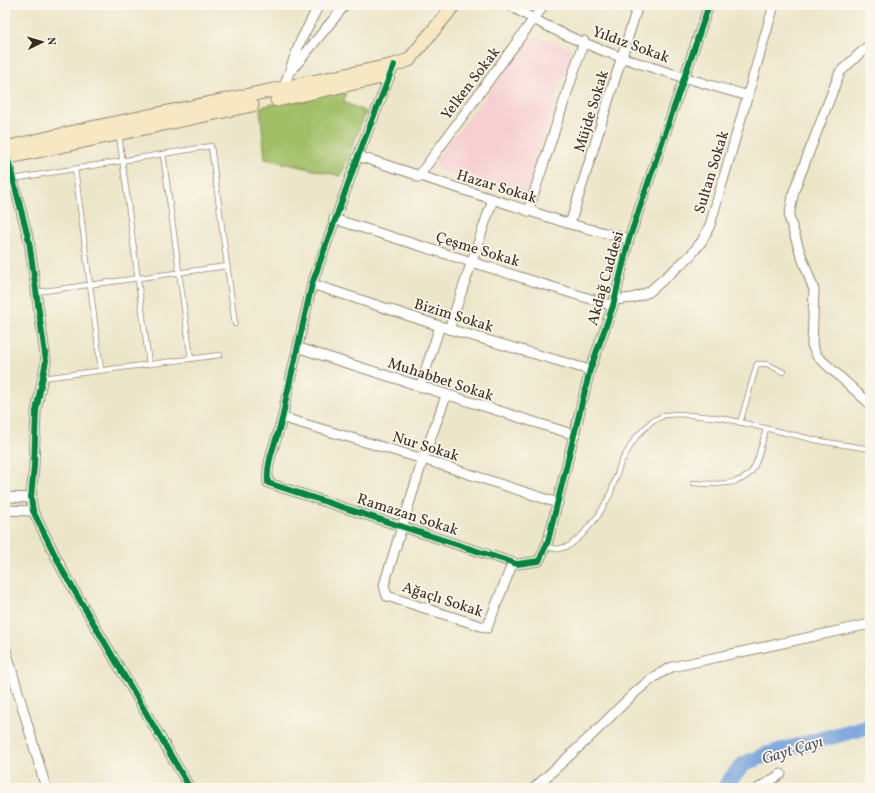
<svg xmlns="http://www.w3.org/2000/svg" width="875" height="793" font-family="Vollkorn,serif">
<style>
.built{fill:#f7cfd3}
.green{fill:#a0bf66;stroke:#6e7442}
.lines{fill:none;stroke-linecap:round;stroke-linejoin:round}
.river{stroke:#72a2dc;stroke-width:16}
.lane-casing{stroke:#948874;stroke-width:6}
.street-casing{stroke:#948874;stroke-width:11}
.secondary-casing{stroke:#948874;stroke-width:15}
.lane{stroke:#fff;stroke-width:4.5}
.street{stroke:#fff;stroke-width:9}
.secondary{stroke:#f7e8c3;stroke-width:13}
.cycleway-casing{stroke:#fbf7ec;stroke-width:8}
.cycleway{stroke:#00873e;stroke-width:6}
.labels{text-anchor:middle;stroke-width:3.5;stroke-linejoin:round;paint-order:stroke}
.street-label{font-size:15px;fill:#3b2a1e;stroke:#fbf7ec}
.water-label{font-size:16px;font-style:italic;fill:#4e5460;stroke:#fbf7ec}
</style>
<rect width="100%" height="100%" fill="#fbf7ec"/>
<filter id="ink" filterUnits="userSpaceOnUse"><feTurbulence type="fractalNoise" baseFrequency=".025" numOctaves="2"/><feDisplacementMap in="SourceGraphic" scale="8" xChannelSelector="R" yChannelSelector="G"/><feConvolveMatrix kernelMatrix="1 2 1 2 8 2 1 2 1" color-interpolation-filters="sRGB"/></filter>
<filter id="wash" filterUnits="userSpaceOnUse"><feTurbulence type="fractalNoise" baseFrequency=".012" numOctaves="4" result="noise"/><feDisplacementMap in="SourceGraphic" scale="16" xChannelSelector="R" yChannelSelector="G"/><feGaussianBlur stdDeviation="0.9" result="paint"/><feColorMatrix in="noise" values="0 0 0 0 0 0 0 0 0 0 0 0 0 0 0 0 0 1.4 0 .05"/><feComposite in="paint" operator="in"/></filter>
<g filter="url(#wash)">
<rect width="100%" height="100%" fill="#ece6c9"/>
<path class="built" d="M 533,36 L 572,48 L 525,199 L 438,170 L 435,161 Z"/>
<path class="green" d="M 346,88 L 344,102 L 366,112 L 341,176 L 265,159 L 260,107 Z"/>
<g class="lines">
<path class="river" d="M 725,788 L 728,782 L 744,764 L 765,755 L 870,726"/>
</g>
</g>
<g filter="url(#ink)">
<g class="lines">
<g class="lane-casing">
<g id="lane">
<path d="M 119,135 L 149,364"/>
<path d="M 163,154 L 191,359"/>
<path d="M 75,169 L 101,370"/>
<path d="M 13,179 L 211,146 L 235,324"/>
<path d="M 37,292 L 227,266"/>
<path d="M 43,378 L 220,355"/>
<path d="M 740,423 L 757,364 L 767,364 L 783,372"/>
<path d="M 693,483 C 710,484 740,487 752,471 C 759,460 762,442 766,429"/>
<path d="M 546,547 L 558,549 L 569,546 L 582,535 L 598,516 L 610,495 L 621,462 L 636,437 L 652,421 L 665,415 L 679,414 L 722,418 L 820,441 L 870,449"/>
</g>
</g>
<g class="street-casing">
<g id="street">
<path d="M 510,5 C 580,50 669,73 748,96"/>
<path d="M 870,44 L 840,72 L 794,191 L 789,217 L 800,252 L 814,290 L 812,345 L 817,356 L 870,404"/>
<path d="M 393,68 L 358,156 L 312,284 L 285,403 C 283,430 265,456 268,483 L 517,564 L 539,561 L 548,541 L 590,370 L 613,306 L 629,239 L 709,5"/>
<path d="M 292,70 L 345,5"/>
<path d="M 282,92 L 300,42 L 319,5"/>
<path d="M 6,153 L 29,241 L 46,361 L 36,411 L 34,466 L 31,498 L 33,511 L 64,573 L 190,788"/>
<path d="M 358,156 L 570,224 L 629,239"/>
<path d="M 418,177 L 544,5"/>
<path d="M 528,211 L 584,41"/>
<path d="M 334,219 L 613,306"/>
<path d="M 570,224 L 638,5"/>
<path d="M 312,284 L 449,329 L 590,370"/>
<path d="M 614,300 L 633,298 L 649,292 L 690,256 L 702,241 L 710,225 L 774,5"/>
<path d="M 449,329 L 493,199"/>
<path d="M 299,348 L 575,435"/>
<path d="M 420,387 L 440,326"/>
<path d="M 446,396 L 423,459 L 384,585 L 387,596 L 487,628 L 513,562"/>
<path d="M 284,418 L 423,459 L 558,503"/>
<path d="M 5,497 L 31,498"/>
<path d="M 5,510 L 33,511"/>
<path d="M 5,647 L 46,788"/>
<path d="M 534,788 C 554,770 575,751 595,732 C 619,709 642,681 672,667 L 870,624"/>
<path d="M 759,788 L 781,774"/>
</g>
</g>
<g class="secondary-casing">
<g id="secondary">
<path d="M 277,100 L 382,77 L 392,67"/>
<path d="M 5,148 L 91,128 L 394,65 L 409,60 L 454,5"/>
<path d="M 5,158 L 252,105"/>
</g>
</g>
<use href="#lane" class="lane"/>
<use href="#street" class="street"/>
<use href="#secondary" class="secondary"/>
<g class="cycleway-casing">
<g id="cycleway">
<path d="M 394,65 L 358,156 L 312,284 L 285,403 C 283,430 265,456 268,483 L 517,564 L 539,561 L 548,541 L 590,370 L 613,306 L 629,239 L 709,5"/>
<path d="M 5,148 L 29,241 L 46,361 L 36,411 L 34,466 L 31,498 L 33,511 L 64,573 L 190,788"/>
</g>
</g>
<use href="#cycleway" class="cycleway"/>
</g>
</g>
<g class="labels">
<g class="street-label">
<text transform="translate(631 44) rotate(20)" y="5">Yıldız Sokak</text>
<text transform="translate(470 83) rotate(-53)" y="5">Yelken Sokak</text>
<text transform="translate(591 111) rotate(-73)" y="5">Müjde Sokak</text>
<text transform="translate(711 172) rotate(-73)" y="5">Sultan Sokak</text>
<text transform="translate(497 186) rotate(17)" y="5">Hazar Sokak</text>
<text transform="translate(478 249) rotate(17)" y="5">Çeşme Sokak</text>
<text transform="translate(605 278) rotate(-74)" y="5">Akdağ Caddesi</text>
<text transform="translate(454 315) rotate(17)" y="5">Bizim Sokak</text>
<text transform="translate(441 379) rotate(18)" y="5">Muhabbet Sokak</text>
<text transform="translate(426 446) rotate(17)" y="5">Nur Sokak</text>
<text transform="translate(408 514) rotate(18)" y="5">Ramazan Sokak</text>
<text transform="translate(443 599) rotate(18)" y="5">Ağaçlı Sokak</text>
</g>
<g class="water-label">
<text transform="translate(792 749) rotate(-17)" y="6">Gayt Çayı</text>
</g>
</g>
<rect width="875" height="793" fill="none" stroke="#fbf7ec" stroke-width="20"/>
<g transform="translate(42 42) rotate(85)" stroke="#fbf7ec" stroke-width="3" paint-order="stroke">
<path d="M0-3L7 15L0 10L-7 15Z" fill="#3b2a1e"/>
<text y="-6" font-size="11" font-weight="bold" text-anchor="middle" fill="#3b2a1e">N</text>
</g>
</svg>
